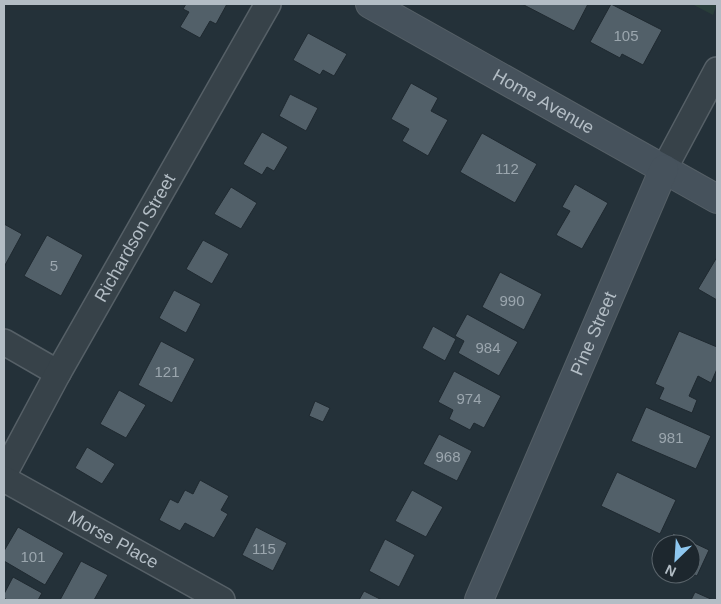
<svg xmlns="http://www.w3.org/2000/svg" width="721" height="604" font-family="Helvetica,sans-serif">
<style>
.green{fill:#293e3a}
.building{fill:#526069;stroke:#1f2930}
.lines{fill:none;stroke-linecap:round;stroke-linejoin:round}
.street-casing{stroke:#566067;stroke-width:28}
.secondary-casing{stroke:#566067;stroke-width:30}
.street{stroke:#374249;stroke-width:25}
.secondary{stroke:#46525c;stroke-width:28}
.labels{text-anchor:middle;stroke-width:5;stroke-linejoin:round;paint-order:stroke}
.number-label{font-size:15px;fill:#9ba6ae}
.street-label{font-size:18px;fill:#b3bdc5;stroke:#1d272e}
</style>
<rect width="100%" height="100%" fill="#243139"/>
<path class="green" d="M 692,4 L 717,4 L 713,15 Z"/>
<g class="building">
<path d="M 186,4 L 227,4 L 216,24 L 210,21 L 200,38 L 180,27 L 189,12 L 183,9 Z"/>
<path d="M 522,4 L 588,4 L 574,31 Z"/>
<path d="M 611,4 L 662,30 L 643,65 L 622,54 L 620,58 L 590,42 Z"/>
<path d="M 308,33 L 347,54 L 334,76 L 323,70 L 320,75 L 293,60 Z"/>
<path d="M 411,83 L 438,98 L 431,111 L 448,120 L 428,156 L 402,141 L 409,129 L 391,119 Z"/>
<path d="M 290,94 L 318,108 L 306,131 L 279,116 Z"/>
<path d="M 262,132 L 288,147 L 274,171 L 267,167 L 262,175 L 243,164 Z"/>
<path d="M 482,133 L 537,164 L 515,203 L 460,172 Z"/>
<path d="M 575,184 L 608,203 L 582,249 L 556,235 L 570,211 L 562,207 Z"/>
<path d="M 231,187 L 257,203 L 241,229 L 214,214 Z"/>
<path d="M 4,224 L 22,234 L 4,267 Z"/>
<path d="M 47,235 L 83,255 L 61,296 L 24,276 Z"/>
<path d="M 203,240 L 229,254 L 212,284 L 186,269 Z"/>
<path d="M 717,257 L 717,300 L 698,289 Z"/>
<path d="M 500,272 L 542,294 L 524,330 L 482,307 Z"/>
<path d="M 174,290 L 201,304 L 186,333 L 159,318 Z"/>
<path d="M 467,314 L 518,342 L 499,376 L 458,353 L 464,341 L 455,336 Z"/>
<path d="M 433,326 L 456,339 L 445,361 L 422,348 Z"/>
<path d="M 679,331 L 717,347 L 717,369 L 711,383 L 698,376 L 689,396 L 697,400 L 692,413 L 659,399 L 664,388 L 655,384 Z"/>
<path d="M 161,341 L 195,359 L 172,403 L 138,385 Z"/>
<path d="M 454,371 L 501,396 L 484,428 L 474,423 L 470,430 L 449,419 L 453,410 L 438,402 Z"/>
<path d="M 119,390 L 146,405 L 126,438 L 100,424 Z"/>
<path d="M 315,401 L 330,408 L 323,422 L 309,416 Z"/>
<path d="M 646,407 L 711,436 L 696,469 L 631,441 Z"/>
<path d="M 439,434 L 472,451 L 457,481 L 423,464 Z"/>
<path d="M 87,447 L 115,464 L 102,484 L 75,468 Z"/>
<path d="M 617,472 L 676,500 L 660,534 L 601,506 Z"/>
<path d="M 200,480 L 229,496 L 221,510 L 228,514 L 214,538 L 185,523 L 180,531 L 159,520 L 170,499 L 178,503 L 185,490 L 193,494 Z"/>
<path d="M 412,490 L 443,507 L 426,537 L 395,521 Z"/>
<path d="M 18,527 L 64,553 L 45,585 L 4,561 L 4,551 Z"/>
<path d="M 256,527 L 287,543 L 273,571 L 242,555 Z"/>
<path d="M 673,533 L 709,550 L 697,576 L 691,573 L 691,544 L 668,544 Z"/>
<path d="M 385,539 L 415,555 L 399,587 L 369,571 Z"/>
<path d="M 81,561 L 108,575 L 94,600 L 60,600 Z"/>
<path d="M 13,577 L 42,593 L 38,600 L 7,600 L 4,598 L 4,594 Z"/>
<path d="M 364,591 L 382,600 L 359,600 Z"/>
<path d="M 695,592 L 713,600 L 691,600 Z"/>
</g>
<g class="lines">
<g class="street-casing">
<g id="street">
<path d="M 664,169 L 717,70"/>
<path d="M 4,342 L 58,373"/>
<path id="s1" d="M 4,474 L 58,373 L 268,4"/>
<path id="s2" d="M 4,479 L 222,600"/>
</g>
</g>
<g class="secondary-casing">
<g id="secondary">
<path id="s3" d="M 370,4 L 717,199"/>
<path id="s4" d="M 479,600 L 664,169"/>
</g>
</g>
<use href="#street" class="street"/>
<use href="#secondary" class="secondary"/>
</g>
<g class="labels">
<g class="number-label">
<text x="626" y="41">105</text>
<text x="507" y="174">112</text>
<text x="54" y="271">5</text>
<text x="512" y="306">990</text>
<text x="488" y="353">984</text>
<text x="167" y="377">121</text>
<text x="469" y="404">974</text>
<text x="671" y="443">981</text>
<text x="448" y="462">968</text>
<text x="264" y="554">115</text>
<text x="33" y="562">101</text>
</g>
<g class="street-label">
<text dy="6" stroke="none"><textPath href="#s3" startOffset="199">Home Avenue</textPath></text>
<text dy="6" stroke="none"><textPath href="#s1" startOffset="270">Richardson Street</textPath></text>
<text dy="6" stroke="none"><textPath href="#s4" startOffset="290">Pine Street</textPath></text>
<text dy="6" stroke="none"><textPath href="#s2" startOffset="125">Morse Place</textPath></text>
</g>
</g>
<rect width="721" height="604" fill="none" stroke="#b3bdc5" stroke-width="10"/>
<g transform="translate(676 559) rotate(205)"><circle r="24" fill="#1d272e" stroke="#59636a"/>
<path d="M0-4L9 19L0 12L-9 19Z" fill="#8ec7ef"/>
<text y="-8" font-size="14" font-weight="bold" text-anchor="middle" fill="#b3bdc5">N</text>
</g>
</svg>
